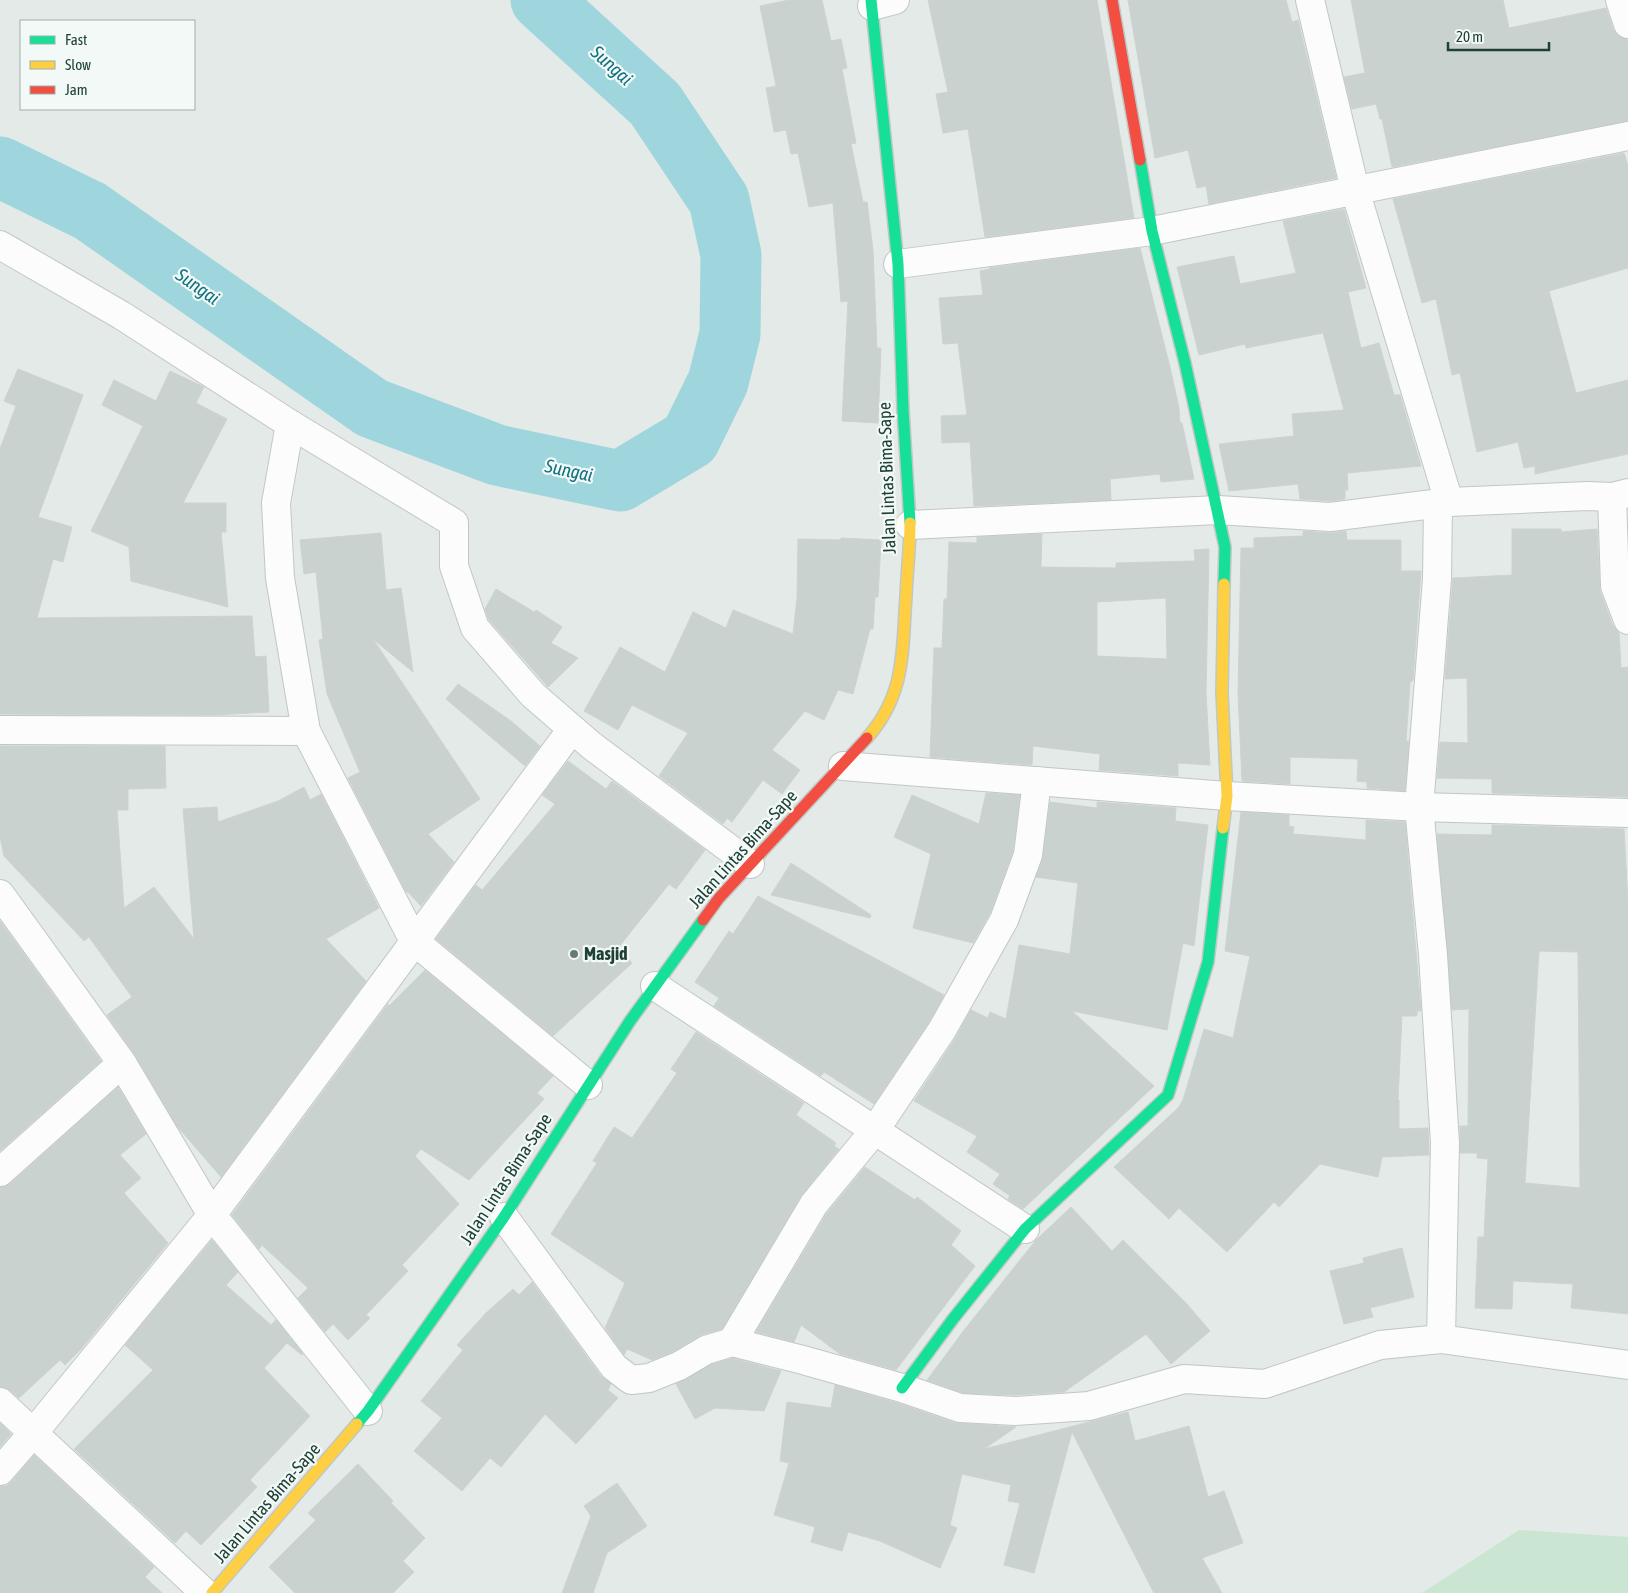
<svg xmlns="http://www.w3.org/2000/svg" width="1628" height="1593" font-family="'Asap Condensed',sans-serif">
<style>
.green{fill:#cbe5d3}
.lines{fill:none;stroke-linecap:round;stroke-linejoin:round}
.river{stroke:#9fd6dd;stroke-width:61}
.building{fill:#cad2cf;stroke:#ccd3d0;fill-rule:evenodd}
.street-casing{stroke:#c1c7c4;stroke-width:30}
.fast-casing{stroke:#bfc8c5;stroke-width:14}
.slow-casing{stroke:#bfc8c5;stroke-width:14}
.jam-casing{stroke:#bfc8c5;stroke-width:14}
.street{stroke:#fbfcfb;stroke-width:28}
.fast{stroke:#16e098;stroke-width:11}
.slow{stroke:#ffcf43;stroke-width:11}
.jam{stroke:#f24e42;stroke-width:11}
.poi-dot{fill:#647c75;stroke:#f2f9f6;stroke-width:2}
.labels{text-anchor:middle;stroke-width:4.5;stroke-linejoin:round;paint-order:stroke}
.street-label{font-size:18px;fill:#1f4037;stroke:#f2f9f6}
.poi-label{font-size:18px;font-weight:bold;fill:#1f4037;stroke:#f2f9f6;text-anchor:start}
.water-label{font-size:19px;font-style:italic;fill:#117284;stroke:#f2f9f6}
</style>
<rect width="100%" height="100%" fill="#e4eae7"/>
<path class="green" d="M 1519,1530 L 1628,1537 L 1628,1593 L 1422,1593 Z"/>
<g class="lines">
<path class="river" d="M 0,167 L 90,211 L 372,408 L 497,455 L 620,481 L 690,439 L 718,382 L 730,334 L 731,255 L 719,200 L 655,104 L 541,0"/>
</g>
<g class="building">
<path d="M 789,0 L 822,0 L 831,41 L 841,39 L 847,68 L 842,69 L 856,143 L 851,144 L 863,202 L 867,202 L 873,250 L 877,348 L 881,348 L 878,423 L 842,421 L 848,301 L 841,302 L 833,203 L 809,207 L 798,153 L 791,154 L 786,130 L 774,132 L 766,88 L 776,86 L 760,6 Z"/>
<path d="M 928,0 L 1097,0 L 1134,218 L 985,237 L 968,129 L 943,133 L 936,94 L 948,92 Z"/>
<path d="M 1128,0 L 1286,0 L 1292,22 L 1298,20 L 1336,178 L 1209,204 L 1206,186 L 1197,188 L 1188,150 L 1155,158 Z"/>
<path d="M 1351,0 L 1503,0 L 1509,28 L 1606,8 L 1613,29 L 1618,36 L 1627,39 L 1628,43 L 1628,121 L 1392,167 L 1382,119 L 1380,119 L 1376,104 L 1352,109 L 1344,77 L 1365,73 Z"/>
<path d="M 1624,153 L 1628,166 L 1628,268 L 1549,291 L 1576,393 L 1628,380 L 1628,454 L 1535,474 L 1535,466 L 1524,468 L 1518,442 L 1477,452 L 1460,373 L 1452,375 L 1436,299 L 1422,303 L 1393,199 Z"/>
<path d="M 1344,209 L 1366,288 L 1348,292 L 1361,348 L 1379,343 L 1394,395 L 1400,395 L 1421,466 L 1347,473 L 1348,490 L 1345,490 L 1345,499 L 1330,501 L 1300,499 L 1298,484 L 1229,491 L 1219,444 L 1294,436 L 1292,414 L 1344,410 L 1323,333 L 1246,348 L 1245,344 L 1199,355 L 1177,267 L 1234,256 L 1240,284 L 1296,273 L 1283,221 Z"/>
<path d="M 1140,248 L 1170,367 L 1179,408 L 1180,423 L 1182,423 L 1194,479 L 1161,482 L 1160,474 L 1110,479 L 1111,500 L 974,506 L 970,442 L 942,443 L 941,416 L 967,415 L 958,343 L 943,344 L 939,298 L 983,295 L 980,271 L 990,269 L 989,268 Z"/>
<path d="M 18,369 L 83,395 L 38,517 L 72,527 L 63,562 L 53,559 L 37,618 L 252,616 L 255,657 L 266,656 L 269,712 L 213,715 L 0,714 L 0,449 L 16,406 L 4,401 Z"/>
<path d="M 170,371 L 204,387 L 196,403 L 227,419 L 183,503 L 226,503 L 226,532 L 221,532 L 228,607 L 131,581 L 129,547 L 91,531 L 143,426 L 102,405 L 114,380 L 156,401 Z"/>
<path d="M 1512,529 L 1561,529 L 1561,532 L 1597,529 L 1600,591 L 1613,626 L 1619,632 L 1621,668 L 1628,667 L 1628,797 L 1492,793 L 1492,779 L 1437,778 L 1440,742 L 1468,743 L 1467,678 L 1445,679 L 1453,578 L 1512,575 Z"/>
<path d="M 1303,531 L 1329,533 L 1346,531 L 1347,540 L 1401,540 L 1401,571 L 1421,571 L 1413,680 L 1410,683 L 1406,741 L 1409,741 L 1405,791 L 1367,788 L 1367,782 L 1357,781 L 1358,759 L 1290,757 L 1290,784 L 1242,781 L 1238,693 L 1241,548 L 1254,548 L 1254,538 L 1303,536 Z"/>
<path d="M 381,533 L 386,590 L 401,588 L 413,672 L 373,639 L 480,799 L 428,834 L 454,862 L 421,906 L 408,892 L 406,892 L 348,778 L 360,772 L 327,694 L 319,640 L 323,639 L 316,572 L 304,574 L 300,540 Z"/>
<path d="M 1042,534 L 1041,567 L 1116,568 L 1116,563 L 1195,561 L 1194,550 L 1209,549 L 1206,693 L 1210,765 L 1178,763 L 1178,776 L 1099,770 L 1100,754 L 1033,746 L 1032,765 L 930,757 L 934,648 L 942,648 L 944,599 L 947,599 L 949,542 L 977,543 L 977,537 ZM 1166,598 L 1167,659 L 1097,656 L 1097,602 Z"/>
<path d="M 841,538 L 881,540 L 878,597 L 875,597 L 873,629 L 870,629 L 853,694 L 838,690 L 824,720 L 805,711 L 772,750 L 800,770 L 782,794 L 763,780 L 732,822 L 727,818 L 723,824 L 659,776 L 688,733 L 632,705 L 618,730 L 584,711 L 620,647 L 665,672 L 693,612 L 726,628 L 733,610 L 793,634 L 797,598 L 798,539 L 841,540 Z"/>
<path d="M 496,589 L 534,612 L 536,610 L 562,627 L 551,643 L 578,658 L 548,687 L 489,620 L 485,609 Z"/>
<path d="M 458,684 L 511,721 L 540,746 L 525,766 L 446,699 Z"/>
<path d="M 0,746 L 165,746 L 166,788 L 128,789 L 128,810 L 117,810 L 124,908 L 154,887 L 194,939 L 183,809 L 217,807 L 218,822 L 278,801 L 304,787 L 310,800 L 321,794 L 379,908 L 326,939 L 366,981 L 221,1177 L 177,1126 L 135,1055 L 107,1015 L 132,997 L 89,937 L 84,941 L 4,856 L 0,837 Z"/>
<path d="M 568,761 L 606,789 L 612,781 L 705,850 L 676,889 L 669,884 L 618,948 L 632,963 L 553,1036 L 436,939 L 476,885 L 482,890 L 555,804 L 542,795 Z"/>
<path d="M 986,793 L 1020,795 L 1013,851 L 990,913 L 973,943 L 913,928 L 931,854 L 894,837 L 912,795 L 979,824 Z"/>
<path d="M 1050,802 L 1097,808 L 1097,802 L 1176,808 L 1175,821 L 1208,825 L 1194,946 L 1183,943 L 1167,1030 L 1072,1011 L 1154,1086 L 1023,1209 L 1008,1199 L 1010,1196 L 993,1184 L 1000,1174 L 967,1152 L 977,1136 L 914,1101 L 955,1039 L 971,1010 L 988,1018 L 990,1012 L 1006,1019 L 1019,945 L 1070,954 L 1078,883 L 1036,877 L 1043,857 Z"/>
<path d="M 1241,812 L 1289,815 L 1289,826 L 1294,827 L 1293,834 L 1366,840 L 1366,820 L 1405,822 L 1421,1011 L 1417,1011 L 1417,1016 L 1402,1016 L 1398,1100 L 1399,1100 L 1399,1129 L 1428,1128 L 1429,1155 L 1382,1157 L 1378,1177 L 1320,1164 L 1279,1207 L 1274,1202 L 1227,1252 L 1179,1208 L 1169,1219 L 1114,1167 L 1178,1108 L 1183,1100 L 1204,1029 L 1233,1038 L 1250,956 L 1225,951 Z"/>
<path d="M 1492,825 L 1624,829 L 1628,901 L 1628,1314 L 1571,1308 L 1573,1284 L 1513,1281 L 1512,1309 L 1475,1308 L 1478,1237 L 1484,1237 L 1488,1159 L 1477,1158 L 1477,1153 L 1460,1153 L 1460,1126 L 1468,1126 L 1469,1009 L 1452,1010 L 1437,834 L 1492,835 ZM 1539,951 L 1578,952 L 1580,1188 L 1525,1183 Z"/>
<path d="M 791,863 L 871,915 L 870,918 L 771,895 Z"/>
<path d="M 758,896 L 944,995 L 929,1022 L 874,1104 L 824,1072 L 821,1076 L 714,1006 L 719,998 L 695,982 L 729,931 L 733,934 Z"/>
<path d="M 0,921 L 101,1061 L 0,1151 Z"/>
<path d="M 425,970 L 553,1076 L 537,1093 L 544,1099 L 469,1180 L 421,1149 L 415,1156 L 459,1204 L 402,1265 L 408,1271 L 366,1315 L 370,1318 L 348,1340 L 333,1324 L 325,1332 L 298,1298 L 308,1288 L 262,1245 L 259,1249 L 232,1215 L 388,1004 L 389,1006 Z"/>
<path d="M 696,1032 L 804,1103 L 796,1115 L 836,1143 L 834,1146 L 839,1149 L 801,1196 L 722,1329 L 701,1335 L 672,1352 L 652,1360 L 627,1349 L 624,1355 L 605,1328 L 625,1283 L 551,1234 L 597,1163 L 593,1161 L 614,1127 L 632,1138 L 677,1073 L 671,1069 Z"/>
<path d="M 118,1087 L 146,1134 L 120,1155 L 141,1178 L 124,1193 L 168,1243 L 81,1349 L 65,1365 L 60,1360 L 19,1398 L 10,1390 L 0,1387 L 0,1187 L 10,1184 Z"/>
<path d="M 865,1167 L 915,1200 L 917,1197 L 961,1231 L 951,1245 L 975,1266 L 896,1370 L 840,1354 L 801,1325 L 794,1342 L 756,1332 L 827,1213 Z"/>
<path d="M 1071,1207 L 1112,1251 L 1123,1240 L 1187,1304 L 1210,1331 L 1171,1364 L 1146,1334 L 1064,1392 L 1015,1395 L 963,1393 L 927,1380 L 965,1329 L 1036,1240 Z"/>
<path d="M 212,1240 L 238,1272 L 226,1285 L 271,1325 L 276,1320 L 303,1354 L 302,1355 L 287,1343 L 264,1368 L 310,1416 L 250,1480 L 257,1487 L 201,1545 L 186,1531 L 175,1543 L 74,1449 L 153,1370 L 125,1345 Z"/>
<path d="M 1402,1248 L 1414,1297 L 1370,1308 L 1373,1317 L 1344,1324 L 1330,1271 L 1364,1263 L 1363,1258 Z"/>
<path d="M 532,1282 L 601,1376 L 611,1384 L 608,1390 L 618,1398 L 576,1444 L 545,1414 L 501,1467 L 490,1458 L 462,1491 L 414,1451 L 442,1418 L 421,1401 L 463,1350 L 457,1345 L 486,1313 L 513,1289 L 519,1295 Z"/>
<path d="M 732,1358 L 781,1371 L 764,1411 L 715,1408 L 695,1419 L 676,1384 L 712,1364 Z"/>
<path d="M 835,1385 L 897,1403 L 955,1423 L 1016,1427 L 984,1449 L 1128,1412 L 1135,1441 L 1189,1426 L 1208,1497 L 1224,1491 L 1243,1543 L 1202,1558 L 1222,1593 L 1154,1593 L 1072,1432 L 1034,1573 L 1004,1565 L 1020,1503 L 1008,1501 L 1011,1485 L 962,1474 L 950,1525 L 957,1528 L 940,1568 L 880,1541 L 848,1532 L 842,1551 L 811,1542 L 815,1527 L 774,1515 L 789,1463 L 780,1461 L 787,1402 L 831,1408 Z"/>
<path d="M 0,1423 L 11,1434 L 0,1447 Z"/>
<path d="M 34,1455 L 154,1567 L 145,1577 L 162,1593 L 0,1593 L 0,1486 L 6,1486 L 12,1481 Z"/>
<path d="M 358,1464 L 393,1501 L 391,1503 L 425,1538 L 403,1561 L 414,1572 L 393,1593 L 295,1593 L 269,1567 L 316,1520 L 308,1513 Z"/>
<path d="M 617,1483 L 647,1526 L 607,1553 L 593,1593 L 562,1593 L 591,1516 L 584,1506 Z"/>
</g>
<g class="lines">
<g class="street-casing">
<g id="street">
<path d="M 1310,0 L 1355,190 L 1449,502"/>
<path d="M 1620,0 L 1628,24"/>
<path d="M 872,6 L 895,0"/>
<path d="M 0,245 L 121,315 L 290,424 L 454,523 L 454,566 L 475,628 L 533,695 L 592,746 L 750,864"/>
<path d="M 898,264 L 1152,231 L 1628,136"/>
<path d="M 290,424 L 276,503 L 280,578 L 306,731 L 414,941 L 588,1085"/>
<path d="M 1612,497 L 1615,586 L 1628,620"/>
<path d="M 1438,504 L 1437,579 L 1419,807 L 1433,955 L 1445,1143 L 1441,1339"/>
<path d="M 910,525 L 1218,510 L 1330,517 L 1449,502 L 1588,496 L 1612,497 L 1628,493"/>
<path d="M 0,730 L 306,731"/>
<path d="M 843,766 L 1227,796 L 1419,807 L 1628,813"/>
<path d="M 0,894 L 122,1063 L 212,1215 L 368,1411"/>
<path d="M 655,986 L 1025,1229"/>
<path d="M 0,1172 L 122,1063"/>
<path d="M 504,1217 L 614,1367 L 631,1380 L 649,1378 L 679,1366 L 706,1350 L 732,1342 L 803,1360 L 902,1388 L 960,1408 L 1015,1411 L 1089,1406 L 1184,1379 L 1265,1384 L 1380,1345 L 1441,1339 L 1628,1365"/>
<path d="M 732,1342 L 814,1204 L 875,1130 L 942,1030 L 1004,920 L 1028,855 L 1037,781"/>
<path d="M 0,1402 L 205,1593"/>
<path d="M 0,1471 L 34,1432 L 212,1215 L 572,729"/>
</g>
</g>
<g class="fast-casing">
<g id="fast">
<path d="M 871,0 L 898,264 L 903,410 L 910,523"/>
<path d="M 1140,160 L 1152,231 L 1185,363 L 1225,547 L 1224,584"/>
<path d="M 902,1388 L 953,1319 L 1025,1229 L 1168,1095 L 1208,962 L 1223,828"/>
<path d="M 357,1424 L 368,1411 L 504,1217 L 630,1021 L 703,920"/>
</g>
</g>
<g class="slow-casing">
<g id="slow">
<path d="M 867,738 C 906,694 902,651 906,596 C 907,572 910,547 910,523"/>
<path d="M 1223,828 L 1227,796 L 1222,693 L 1224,584"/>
<path d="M 212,1593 L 357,1424"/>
</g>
</g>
<g class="jam-casing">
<g id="jam">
<path d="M 1112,0 L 1140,160"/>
<path d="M 703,920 L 719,898 L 867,738"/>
</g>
</g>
<use href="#street" class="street"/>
<use href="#fast" class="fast"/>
<use href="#slow" class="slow"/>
<use href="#jam" class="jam"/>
</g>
<circle class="poi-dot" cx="574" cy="954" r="5"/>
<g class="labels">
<g class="street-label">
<text transform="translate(887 478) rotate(-92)" y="6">Jalan Lintas Bima-Sape</text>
<text transform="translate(743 849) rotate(-48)" y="6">Jalan Lintas Bima-Sape</text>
<text transform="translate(506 1179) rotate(-57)" y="6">Jalan Lintas Bima-Sape</text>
<text transform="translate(267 1503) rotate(-49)" y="6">Jalan Lintas Bima-Sape</text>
</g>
<g class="poi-label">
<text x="584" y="960">Masjid</text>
</g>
<g class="water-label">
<text transform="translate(612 65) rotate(42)" y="7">Sungai</text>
<text transform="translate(198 286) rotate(35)" y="7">Sungai</text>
<text transform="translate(569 470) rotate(12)" y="7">Sungai</text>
</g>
</g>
<rect x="20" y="20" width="175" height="90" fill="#f2f9f6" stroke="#9eafaa"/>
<rect x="30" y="36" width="25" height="8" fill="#16e098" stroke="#9eafaa"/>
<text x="65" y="45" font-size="15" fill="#1f4037">Fast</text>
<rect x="30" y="61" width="25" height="8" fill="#ffcf43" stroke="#9eafaa"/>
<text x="65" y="70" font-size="15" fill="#1f4037">Slow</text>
<rect x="30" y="86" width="25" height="8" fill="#f24e42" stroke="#9eafaa"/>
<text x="65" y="95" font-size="15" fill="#1f4037">Jam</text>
<path d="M1448 42v8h101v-8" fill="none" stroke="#1f4037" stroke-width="2.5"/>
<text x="1456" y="42" font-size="15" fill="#1f4037" stroke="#f2f9f6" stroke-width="4" paint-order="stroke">20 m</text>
</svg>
